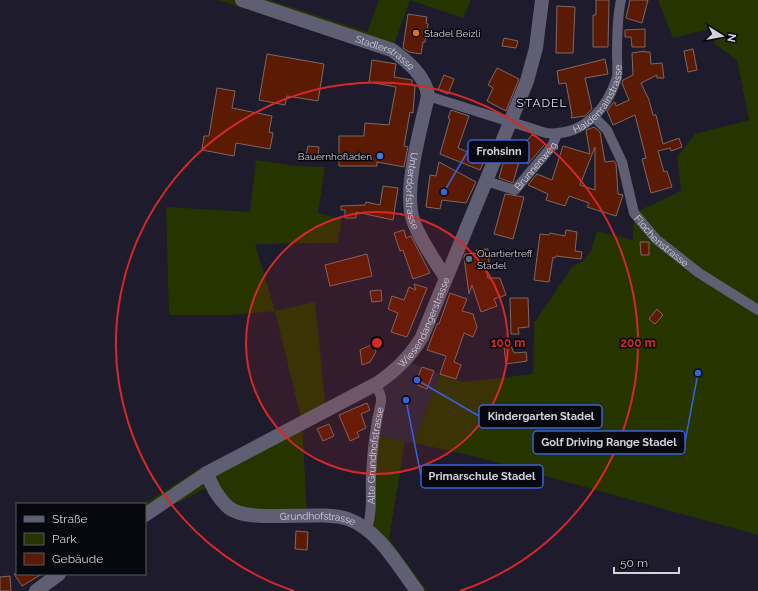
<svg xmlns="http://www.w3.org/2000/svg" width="758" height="591" font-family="Raleway,sans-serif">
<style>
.built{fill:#27263b}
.green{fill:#263500}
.building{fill:#5b1a04;stroke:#7f6861;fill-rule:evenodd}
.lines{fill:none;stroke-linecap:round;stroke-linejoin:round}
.street{stroke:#5f5e72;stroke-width:10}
.secondary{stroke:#5f5e72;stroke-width:14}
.ring{fill:none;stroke:#d62828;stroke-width:2}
.food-dot{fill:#e8710a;stroke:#07070e;stroke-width:1.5}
.shop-dot{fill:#3f7fe0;stroke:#07070e;stroke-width:1.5}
.service-dot{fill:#5c6f8a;stroke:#07070e;stroke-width:1.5}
.labels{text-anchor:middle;stroke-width:3;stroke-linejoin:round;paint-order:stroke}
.poi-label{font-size:10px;fill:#d2d1dd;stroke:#07070e;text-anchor:start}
.street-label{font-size:10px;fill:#d2d1dd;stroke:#07070e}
.quarter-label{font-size:12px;letter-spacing:1px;fill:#e2e1f8;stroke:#07070e}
.centre{fill:#d62828;stroke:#07070e;stroke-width:2}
.ring-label{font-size:12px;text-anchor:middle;font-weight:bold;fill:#d62828;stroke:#07070e;stroke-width:3;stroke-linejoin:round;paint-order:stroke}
.leader{fill:none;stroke:#3862d9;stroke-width:1.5}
.callout-dot{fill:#3862d9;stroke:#07070e;stroke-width:1.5}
.callout{fill:#07070e;stroke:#3862d9;stroke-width:1.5}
.callout-label{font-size:11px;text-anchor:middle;font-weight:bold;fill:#d2d1dd}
</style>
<rect width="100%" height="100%" fill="#1d1b2c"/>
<path class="built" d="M 411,363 L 440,374 L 414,443 L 374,435 L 381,402 L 376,384 Z"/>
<g class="green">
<path d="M 218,0 L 269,0 L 367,32 L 379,0 L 471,0 L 463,18 L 410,0 L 392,50 L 344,40 Z"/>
<path d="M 658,0 L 758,0 L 758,535 L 473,456 L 414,443 L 440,374 L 463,382 L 533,374 L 534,323 L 573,266 L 583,261 L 591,251 L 597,231 L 633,240 L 634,213 L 681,191 L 677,157 L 695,134 L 749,120 L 737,60 L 715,44 L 713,28 L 673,38 Z"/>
<path d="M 256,160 L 296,166 L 325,167 L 318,213 L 342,219 L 338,243 L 255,244 L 275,311 L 315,302 L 326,410 L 302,423 L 307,515 L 247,515 L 211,485 L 178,503 L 173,497 L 145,515 L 144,504 L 202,467 L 207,473 L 302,422 L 275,311 L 231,315 L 169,315 L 166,207 L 250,212 Z"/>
<path d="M 374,435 L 405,441 L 389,539 L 427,591 L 417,591 L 367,528 Z"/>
</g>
<g class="building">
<path d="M 596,0 L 609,0 L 608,47 L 593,47 L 593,15 L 596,15 Z"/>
<path d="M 630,0 L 648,0 L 642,23 L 626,18 Z"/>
<path d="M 557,6 L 575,7 L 573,53 L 556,53 Z"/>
<path d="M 408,14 L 427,17 L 426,23 L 428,24 L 425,42 L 423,42 L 421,54 L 409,52 L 403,48 Z"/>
<path d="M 645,29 L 645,47 L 632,47 L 631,37 L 625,37 L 625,30 Z"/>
<path d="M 504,38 L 518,41 L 516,48 L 502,46 Z"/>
<path d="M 693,49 L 697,70 L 688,72 L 684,51 Z"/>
<path d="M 645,51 L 645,52 L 650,52 L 651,64 L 662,63 L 664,78 L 657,78 L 657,75 L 641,83 L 649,100 L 653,115 L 656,115 L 663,144 L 679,138 L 682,147 L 671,151 L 670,148 L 658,151 L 664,172 L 667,171 L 672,187 L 651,193 L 642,159 L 646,158 L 635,115 L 613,125 L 607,111 L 613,103 L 615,102 L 616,106 L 629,100 L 622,83 L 623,80 L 633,75 L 632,53 Z"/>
<path d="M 267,54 L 324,64 L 318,101 L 287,96 L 285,105 L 259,100 Z"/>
<path d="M 605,59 L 608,74 L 585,78 L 592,109 L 585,116 L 571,118 L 572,115 L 566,83 L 559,84 L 557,71 Z"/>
<path d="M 372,60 L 396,64 L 394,77 L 412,80 L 412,85 L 415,86 L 413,113 L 410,112 L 404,146 L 408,147 L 404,167 L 377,162 L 377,166 L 339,166 L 339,136 L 364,136 L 365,123 L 389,125 L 396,87 L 369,82 Z"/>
<path d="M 497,68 L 519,79 L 506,111 L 487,101 L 493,88 L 488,85 Z"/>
<path d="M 444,75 L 454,79 L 448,94 L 438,90 Z"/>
<path d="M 217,88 L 235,91 L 232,108 L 272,116 L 269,132 L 273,133 L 270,149 L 236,143 L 234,156 L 202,150 L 204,136 L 209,136 Z"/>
<path d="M 451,110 L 469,116 L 458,148 L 485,159 L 480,170 L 440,154 L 450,119 L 448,118 Z"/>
<path d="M 594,127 L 600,132 L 605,162 L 614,161 L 616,164 L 618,194 L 623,195 L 616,216 L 587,207 L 589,203 L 569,196 L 565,206 L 546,200 L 548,194 L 528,185 L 537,174 L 552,180 L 563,146 L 590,154 L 586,130 ZM 595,147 L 595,190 L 580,185 Z"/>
<path d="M 532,135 L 537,137 L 545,144 L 528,164 L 520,158 L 513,183 L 499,178 L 505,156 L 511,158 Z"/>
<path d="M 308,146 L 319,147 L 318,157 L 306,156 Z"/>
<path d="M 439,162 L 476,182 L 466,203 L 442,200 L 440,209 L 426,207 L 430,175 L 436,176 Z"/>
<path d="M 383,186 L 398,188 L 393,220 L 356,212 L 356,218 L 345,218 L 345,210 L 341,210 L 341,206 L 365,205 L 366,202 L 380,205 Z"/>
<path d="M 505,194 L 524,197 L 513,239 L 494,234 Z"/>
<path d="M 404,230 L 406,238 L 411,236 L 430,273 L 413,279 L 403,250 L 400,251 L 394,233 Z"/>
<path d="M 566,230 L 577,232 L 575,251 L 582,252 L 581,259 L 556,256 L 555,258 L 553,257 L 549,282 L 534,280 L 540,234 L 549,235 L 550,233 L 565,236 Z"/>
<path d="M 640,242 L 649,242 L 649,255 L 641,255 Z"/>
<path d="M 488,249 L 489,264 L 485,264 L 488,278 L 500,278 L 506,295 L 494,299 L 497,306 L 481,312 L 472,285 L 469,294 L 464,257 L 465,254 L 477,253 L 476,250 Z"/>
<path d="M 367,254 L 372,276 L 330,286 L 325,265 Z"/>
<path d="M 414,284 L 427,288 L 407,337 L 391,332 L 398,313 L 388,309 L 392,296 L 404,300 L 409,287 L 416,290 Z"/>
<path d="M 381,290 L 382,301 L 372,302 L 370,291 Z"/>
<path d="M 450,293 L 467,299 L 462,311 L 473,314 L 477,327 L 473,337 L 464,333 L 454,362 L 461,365 L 456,379 L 440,374 L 446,356 L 427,350 L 437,324 L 439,324 Z"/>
<path d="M 510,298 L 528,298 L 529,327 L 518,328 L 519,334 L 511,334 Z"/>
<path d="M 657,309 L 663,315 L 655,324 L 649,319 Z"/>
<path d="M 373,344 L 376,352 L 370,362 L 362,365 L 360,350 Z"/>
<path d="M 511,346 L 514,353 L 526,352 L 527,361 L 506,364 L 504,347 Z"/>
<path d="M 422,367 L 434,371 L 427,389 L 415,384 Z"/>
<path d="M 367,403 L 370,410 L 361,414 L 366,428 L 357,432 L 359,437 L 350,441 L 339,415 Z"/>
<path d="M 329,424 L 334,436 L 323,441 L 317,429 Z"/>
<path d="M 296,531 L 308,532 L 307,550 L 295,549 Z"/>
<path d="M 14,574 L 42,574 L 22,586 Z"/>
<path d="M 10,576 L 11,591 L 0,591 L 0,577 Z"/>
</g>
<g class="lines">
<g class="street">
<path id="s1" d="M 428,96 L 546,133 C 582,137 607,110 617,77 C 618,71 617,62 617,55 C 617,37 617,18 621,0"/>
<path id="s2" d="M 595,118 L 607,130 L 622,162 L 634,213 L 656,239 L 699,273 L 758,310"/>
<path id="s3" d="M 486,181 L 515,190 L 552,146 L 557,134"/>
<path id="s4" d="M 367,528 C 373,511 370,494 371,476 C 372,451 375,426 381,402 L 381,397 L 376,384"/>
</g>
<g class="secondary">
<path id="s5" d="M 242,0 L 392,50 C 407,61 426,76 428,96 C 421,128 403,189 413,220 C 417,234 437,265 446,278"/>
<path id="s6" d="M 207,473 C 211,485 218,498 228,507 C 248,525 319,509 348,519 C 379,530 398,566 417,591"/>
<path id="s7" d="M 145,515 L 207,473 L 376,384 C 396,371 410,357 422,337 L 527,81 L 536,48 L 542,0"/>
<path d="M 36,591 L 59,574"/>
</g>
</g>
<circle cx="377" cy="343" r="131" fill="#d62828" fill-opacity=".12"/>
<g class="ring">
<circle cx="377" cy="343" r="131"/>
<path d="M294 591A261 261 0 1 1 460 591"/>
</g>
<circle class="food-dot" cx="416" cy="33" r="4"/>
<circle class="shop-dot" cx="380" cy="156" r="4"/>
<circle class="service-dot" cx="469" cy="259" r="4"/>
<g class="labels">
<g class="poi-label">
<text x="424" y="37">Stadel Beizli</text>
<text x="372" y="160" text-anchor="end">Bauernhofladen</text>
<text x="477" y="257">Quartiertreff<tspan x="477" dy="12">Stadel</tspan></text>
</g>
<g class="street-label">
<text dy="4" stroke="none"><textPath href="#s5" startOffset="153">Stadlerstrasse</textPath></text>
<text dy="4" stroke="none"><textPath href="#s1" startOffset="193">Haldenrainstrasse</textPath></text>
<text dy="4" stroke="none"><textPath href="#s3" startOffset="62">Brunnenweg</textPath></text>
<text dy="4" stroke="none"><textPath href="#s5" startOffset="315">Unterdorfstrasse</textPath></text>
<text dy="4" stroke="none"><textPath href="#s2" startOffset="144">Flochenstrasse</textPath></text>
<text dy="4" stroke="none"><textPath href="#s7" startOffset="346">Wiesendangerstrasse</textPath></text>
<text dy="4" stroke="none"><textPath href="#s4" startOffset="73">Alte Grundhofstrasse</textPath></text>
<text dy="4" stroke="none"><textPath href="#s6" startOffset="132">Grundhofstrasse</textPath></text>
</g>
<g class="quarter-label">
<text x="542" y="107">STADEL</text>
</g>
</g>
<circle cx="377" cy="343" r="6" class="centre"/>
<g class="ring-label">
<text x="508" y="347">100 m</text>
<text x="638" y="347">200 m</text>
</g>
<path class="leader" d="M444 192L468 151M417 380L479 416M698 373L685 442M406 400L421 476"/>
<g class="callout-dot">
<circle cx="444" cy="192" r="4"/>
<circle cx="417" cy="380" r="4"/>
<circle cx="698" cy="373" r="4"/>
<circle cx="406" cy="400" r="4"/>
</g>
<g class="callout">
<rect x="468" y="140" width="61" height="23" rx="4"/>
<rect x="479" y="405" width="123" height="23" rx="4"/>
<rect x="533" y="431" width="152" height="23" rx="4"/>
<rect x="421" y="465" width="122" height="23" rx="4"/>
</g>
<g class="callout-label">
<text x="499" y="155">Frohsinn</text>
<text x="541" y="420">Kindergarten Stadel</text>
<text x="609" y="446">Golf Driving Range Stadel</text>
<text x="482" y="480">Primarschule Stadel</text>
</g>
<rect x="16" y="503" width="130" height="72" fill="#07070e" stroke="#585861"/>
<rect x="24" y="516" width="20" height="6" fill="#5f5e72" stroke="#585861"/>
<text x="52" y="523" font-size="12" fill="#d2d1dd">Straße</text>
<rect x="24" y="533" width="20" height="12" fill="#263500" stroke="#585861"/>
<text x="52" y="543" font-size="12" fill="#d2d1dd">Park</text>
<rect x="24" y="553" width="20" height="12" fill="#5b1a04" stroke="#585861"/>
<text x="52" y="563" font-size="12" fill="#d2d1dd">Gebäude</text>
<g transform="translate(722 36) rotate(101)" stroke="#07070e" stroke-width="3" paint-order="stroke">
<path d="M0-3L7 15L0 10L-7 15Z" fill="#d2d1dd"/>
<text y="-6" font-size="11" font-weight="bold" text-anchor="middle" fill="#d2d1dd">N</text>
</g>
<path d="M614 567v6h65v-6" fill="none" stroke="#d2d1dd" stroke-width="2"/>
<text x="620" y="567" font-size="12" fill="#d2d1dd" stroke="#07070e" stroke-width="3" paint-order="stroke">50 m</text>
</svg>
